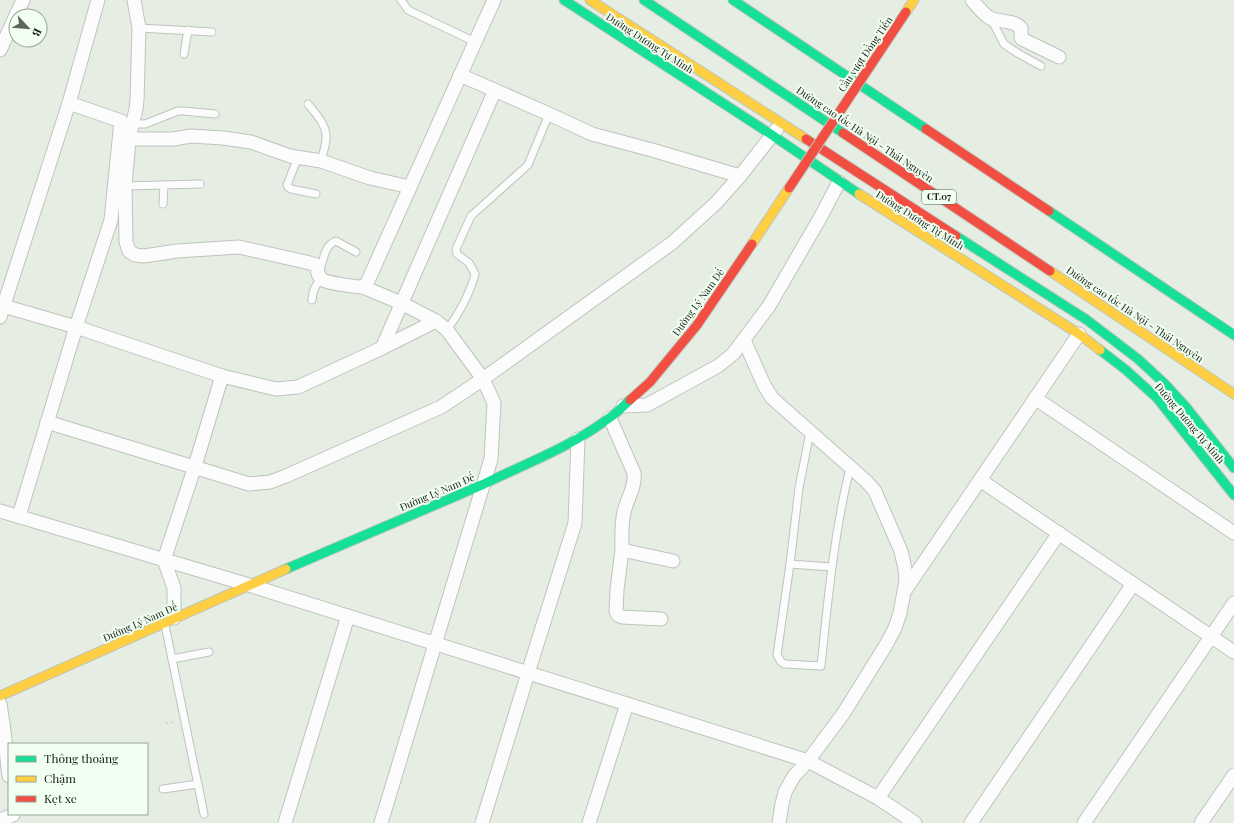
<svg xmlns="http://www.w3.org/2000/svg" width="1234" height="823" font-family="'Playfair Display',serif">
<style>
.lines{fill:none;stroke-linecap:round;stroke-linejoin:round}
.lane-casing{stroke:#bec4bd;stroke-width:9}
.street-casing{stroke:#bec4bd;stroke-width:15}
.fast-casing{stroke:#bec4bd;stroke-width:11}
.slow-casing{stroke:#bec4bd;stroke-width:11}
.jam-casing{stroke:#bec4bd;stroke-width:11}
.path{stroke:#d3d5d3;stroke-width:2;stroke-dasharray:2 3;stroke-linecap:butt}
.lane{stroke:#fbfcfb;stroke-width:7}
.street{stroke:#fbfcfb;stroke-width:13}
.fast{stroke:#16e098;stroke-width:9}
.slow{stroke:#ffcf43;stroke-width:9}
.jam{stroke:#f24e42;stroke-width:9}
.jam-bridge-casing{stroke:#bec4bd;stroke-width:11;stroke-linecap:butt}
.jam-bridge{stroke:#f24e42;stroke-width:9}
.labels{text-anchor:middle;stroke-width:4;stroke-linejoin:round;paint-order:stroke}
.shield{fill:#f1fff0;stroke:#575f57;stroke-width:1}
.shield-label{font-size:9px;font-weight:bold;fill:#151b15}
.street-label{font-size:10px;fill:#151b15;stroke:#f1fff0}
</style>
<rect width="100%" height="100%" fill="#e6eee4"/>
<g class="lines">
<g class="lane-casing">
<g id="lane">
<path d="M 401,0 L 408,10 L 475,42"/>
<path d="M 991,19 L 1004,44 L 1019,54 L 1041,66"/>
<path d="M 139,28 L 212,32"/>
<path d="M 184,54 L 188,30"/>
<path d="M 308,104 C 315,113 327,125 326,138 C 326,145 323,153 321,161"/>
<path d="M 132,124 L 145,124 L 178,111 L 183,111 L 215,114"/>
<path d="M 298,157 L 287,185 L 288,187 L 291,189 L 316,194"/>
<path d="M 125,186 L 200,184"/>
<path d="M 163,204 L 164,185"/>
<path d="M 319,273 C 323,262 324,245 336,241 L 356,252"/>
<path d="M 312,300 C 313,290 315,285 322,278"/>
<path d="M 447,330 C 459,313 470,294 475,274 L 469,263 L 457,254 L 456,249 L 471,216 L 528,165 L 549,114"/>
<path d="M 810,432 L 799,488 L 790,564 L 831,567"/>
<path d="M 790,564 L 777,655 L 781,662 L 785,664 L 821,666 C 828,599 834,533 850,468"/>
<path d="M 165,625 L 204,814"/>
<path d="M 172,659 L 209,652"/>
<path d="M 163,789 L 198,784"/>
</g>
</g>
<g class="street-casing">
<g id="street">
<path d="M 134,0 L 139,28 L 137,100 L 136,109 L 129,139 L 125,186 L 126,242 L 129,251 L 135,255 L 144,256 L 177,251 L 239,247 L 310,263 L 316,265 C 317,270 318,277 323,280 C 328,283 356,287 363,287 L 367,283 L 494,0"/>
<path d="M 972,0 C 977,6 983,14 990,18 C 999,23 1013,19 1021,28 L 1021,37 L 1022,39 L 1059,57"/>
<path d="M 0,50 L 23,0"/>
<path d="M 460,75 L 549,114 L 592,134 L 652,150 L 740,176"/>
<path d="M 129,139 L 173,139 L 191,136 L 223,138 L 251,142 L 290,156 L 321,161 L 370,178 L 410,187"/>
<path d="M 363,287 L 401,303 L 436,321 L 447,330 L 483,379 L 494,403 L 491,459 L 381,823"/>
<path d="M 0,305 L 76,327 L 222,376 L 276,389 L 298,387 L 382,348 L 436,321"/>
<path d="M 0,317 L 69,103 L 98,0"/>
<path d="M 744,340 L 764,385 L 772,398 L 866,481 L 875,491 L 877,496 L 901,551 L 905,569 L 906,581 L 900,613 L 895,628 L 886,645 L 843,714 L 808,761 L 794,776 L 785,792 L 782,804 L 779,823"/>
<path d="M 382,348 L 495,90"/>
<path d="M 1035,398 L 1234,533"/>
<path d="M 623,406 L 647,405 L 718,366 L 733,354 L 769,306 L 820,218 L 839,182"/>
<path d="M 610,418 L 634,473 C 636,486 627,499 624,512 C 621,525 622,538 622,550 L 673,561"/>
<path d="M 47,422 L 249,484 L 270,482 L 286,476 L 441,407 L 483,379 L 672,243 L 716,203 L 740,176 L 777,129"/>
<path d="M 980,480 L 1234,652"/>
<path d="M 0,511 L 249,585 L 808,761 L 878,798 L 915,823"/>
<path d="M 19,516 L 76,327 L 111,220 L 121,121 L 69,103"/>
<path d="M 622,550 L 617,590 L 616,611 L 618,615 L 622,617 L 661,619"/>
<path d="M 906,589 L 1079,334"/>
<path d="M 174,618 L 174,588 L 164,560 L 195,466 L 222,376"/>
<path d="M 0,704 L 3,723 L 9,776"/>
<path d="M 878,798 L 1059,533"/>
<path d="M 0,820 L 13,815"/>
<path d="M 285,823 L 348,616"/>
<path d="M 482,823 L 528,673 L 575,523 L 578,439"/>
<path d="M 589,823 L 627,704"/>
<path d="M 971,823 L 1133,584"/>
<path d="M 1084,823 L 1234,603"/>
<path d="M 1201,823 L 1234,775"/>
</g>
</g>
<g class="fast-casing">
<g id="fast">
<path d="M 564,0 L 772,135 L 859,194"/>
<path d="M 644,0 L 843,133"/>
<path d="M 733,0 L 926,129"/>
<path d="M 1049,211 L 1234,335"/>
<path d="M 956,236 L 1087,320 L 1138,359 L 1165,384 L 1186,407 L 1234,468"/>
<path d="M 1100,350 L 1126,370 L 1157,398 L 1234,495"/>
<path d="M 286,569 L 484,484 C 527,463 571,447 609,418 C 617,413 623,406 630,400"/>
</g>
</g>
<g class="slow-casing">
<g id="slow">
<path d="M 590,0 L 806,139"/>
<path d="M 906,12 L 914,0"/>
<path d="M 859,194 L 1079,334 L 1100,350"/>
<path d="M 752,244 L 789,188"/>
<path d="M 1050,271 L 1234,394"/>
<path d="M 0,696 L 286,569"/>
</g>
</g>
<g class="jam-casing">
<g id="jam">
<path d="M 926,129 L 1049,211"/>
<path d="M 843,133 L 1050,271"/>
<path d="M 806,139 L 956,236"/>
<path d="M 630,400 L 650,382 L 697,325 L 752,244"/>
</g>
</g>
<path class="path" d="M 166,723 L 176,722"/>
<use href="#lane" class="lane"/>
<use href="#street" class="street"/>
<use href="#fast" class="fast"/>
<use href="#slow" class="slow"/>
<use href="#jam" class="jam"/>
<g class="jam-bridge-casing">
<path id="jam-bridge" d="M 789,188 L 906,12"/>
</g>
<use href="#jam-bridge" class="jam-bridge"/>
</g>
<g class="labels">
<rect class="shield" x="922" y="190" width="34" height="14" rx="3"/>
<g class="shield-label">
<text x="939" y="200">CT.07</text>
</g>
<g class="street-label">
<text transform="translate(650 43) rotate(33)" y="4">Đường Dương Tự Minh</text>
<text transform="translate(865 54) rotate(-56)" y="4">Cầu vượt Đồng Tiến</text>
<text transform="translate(865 134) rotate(34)" y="4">Đường cao tốc Hà Nội - Thái Nguyên</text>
<text transform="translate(920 220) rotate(32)" y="4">Đường Dương Tự Minh</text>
<text transform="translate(698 302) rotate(-54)" y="4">Đường Lý Nam Đế</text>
<text transform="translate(1135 314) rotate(34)" y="4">Đường cao tốc Hà Nội - Thái Nguyên</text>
<text transform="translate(1190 423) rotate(50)" y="4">Đường Dương Tự Minh</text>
<text transform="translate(437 492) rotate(-23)" y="4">Đường Lý Nam Đế</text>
<text transform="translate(140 622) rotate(-24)" y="4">Đường Lý Nam Đế</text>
</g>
</g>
<rect x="8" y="743" width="140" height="72" fill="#f1fff0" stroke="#99a498"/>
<rect x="16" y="756" width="20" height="6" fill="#16e098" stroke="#99a498"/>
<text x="44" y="763" font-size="12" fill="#151b15">Thông thoáng</text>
<rect x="16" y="776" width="20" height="6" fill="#ffcf43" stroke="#99a498"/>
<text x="44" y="783" font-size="12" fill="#151b15">Chậm</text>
<rect x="16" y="796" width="20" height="6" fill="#f24e42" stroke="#99a498"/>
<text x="44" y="803" font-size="12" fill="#151b15">Kẹt xe</text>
<g transform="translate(28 28) rotate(116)"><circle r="19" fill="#f1fff0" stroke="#99a498"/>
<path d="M0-3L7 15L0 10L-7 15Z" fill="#5e655d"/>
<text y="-6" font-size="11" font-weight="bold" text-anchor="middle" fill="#151b15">B</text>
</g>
</svg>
